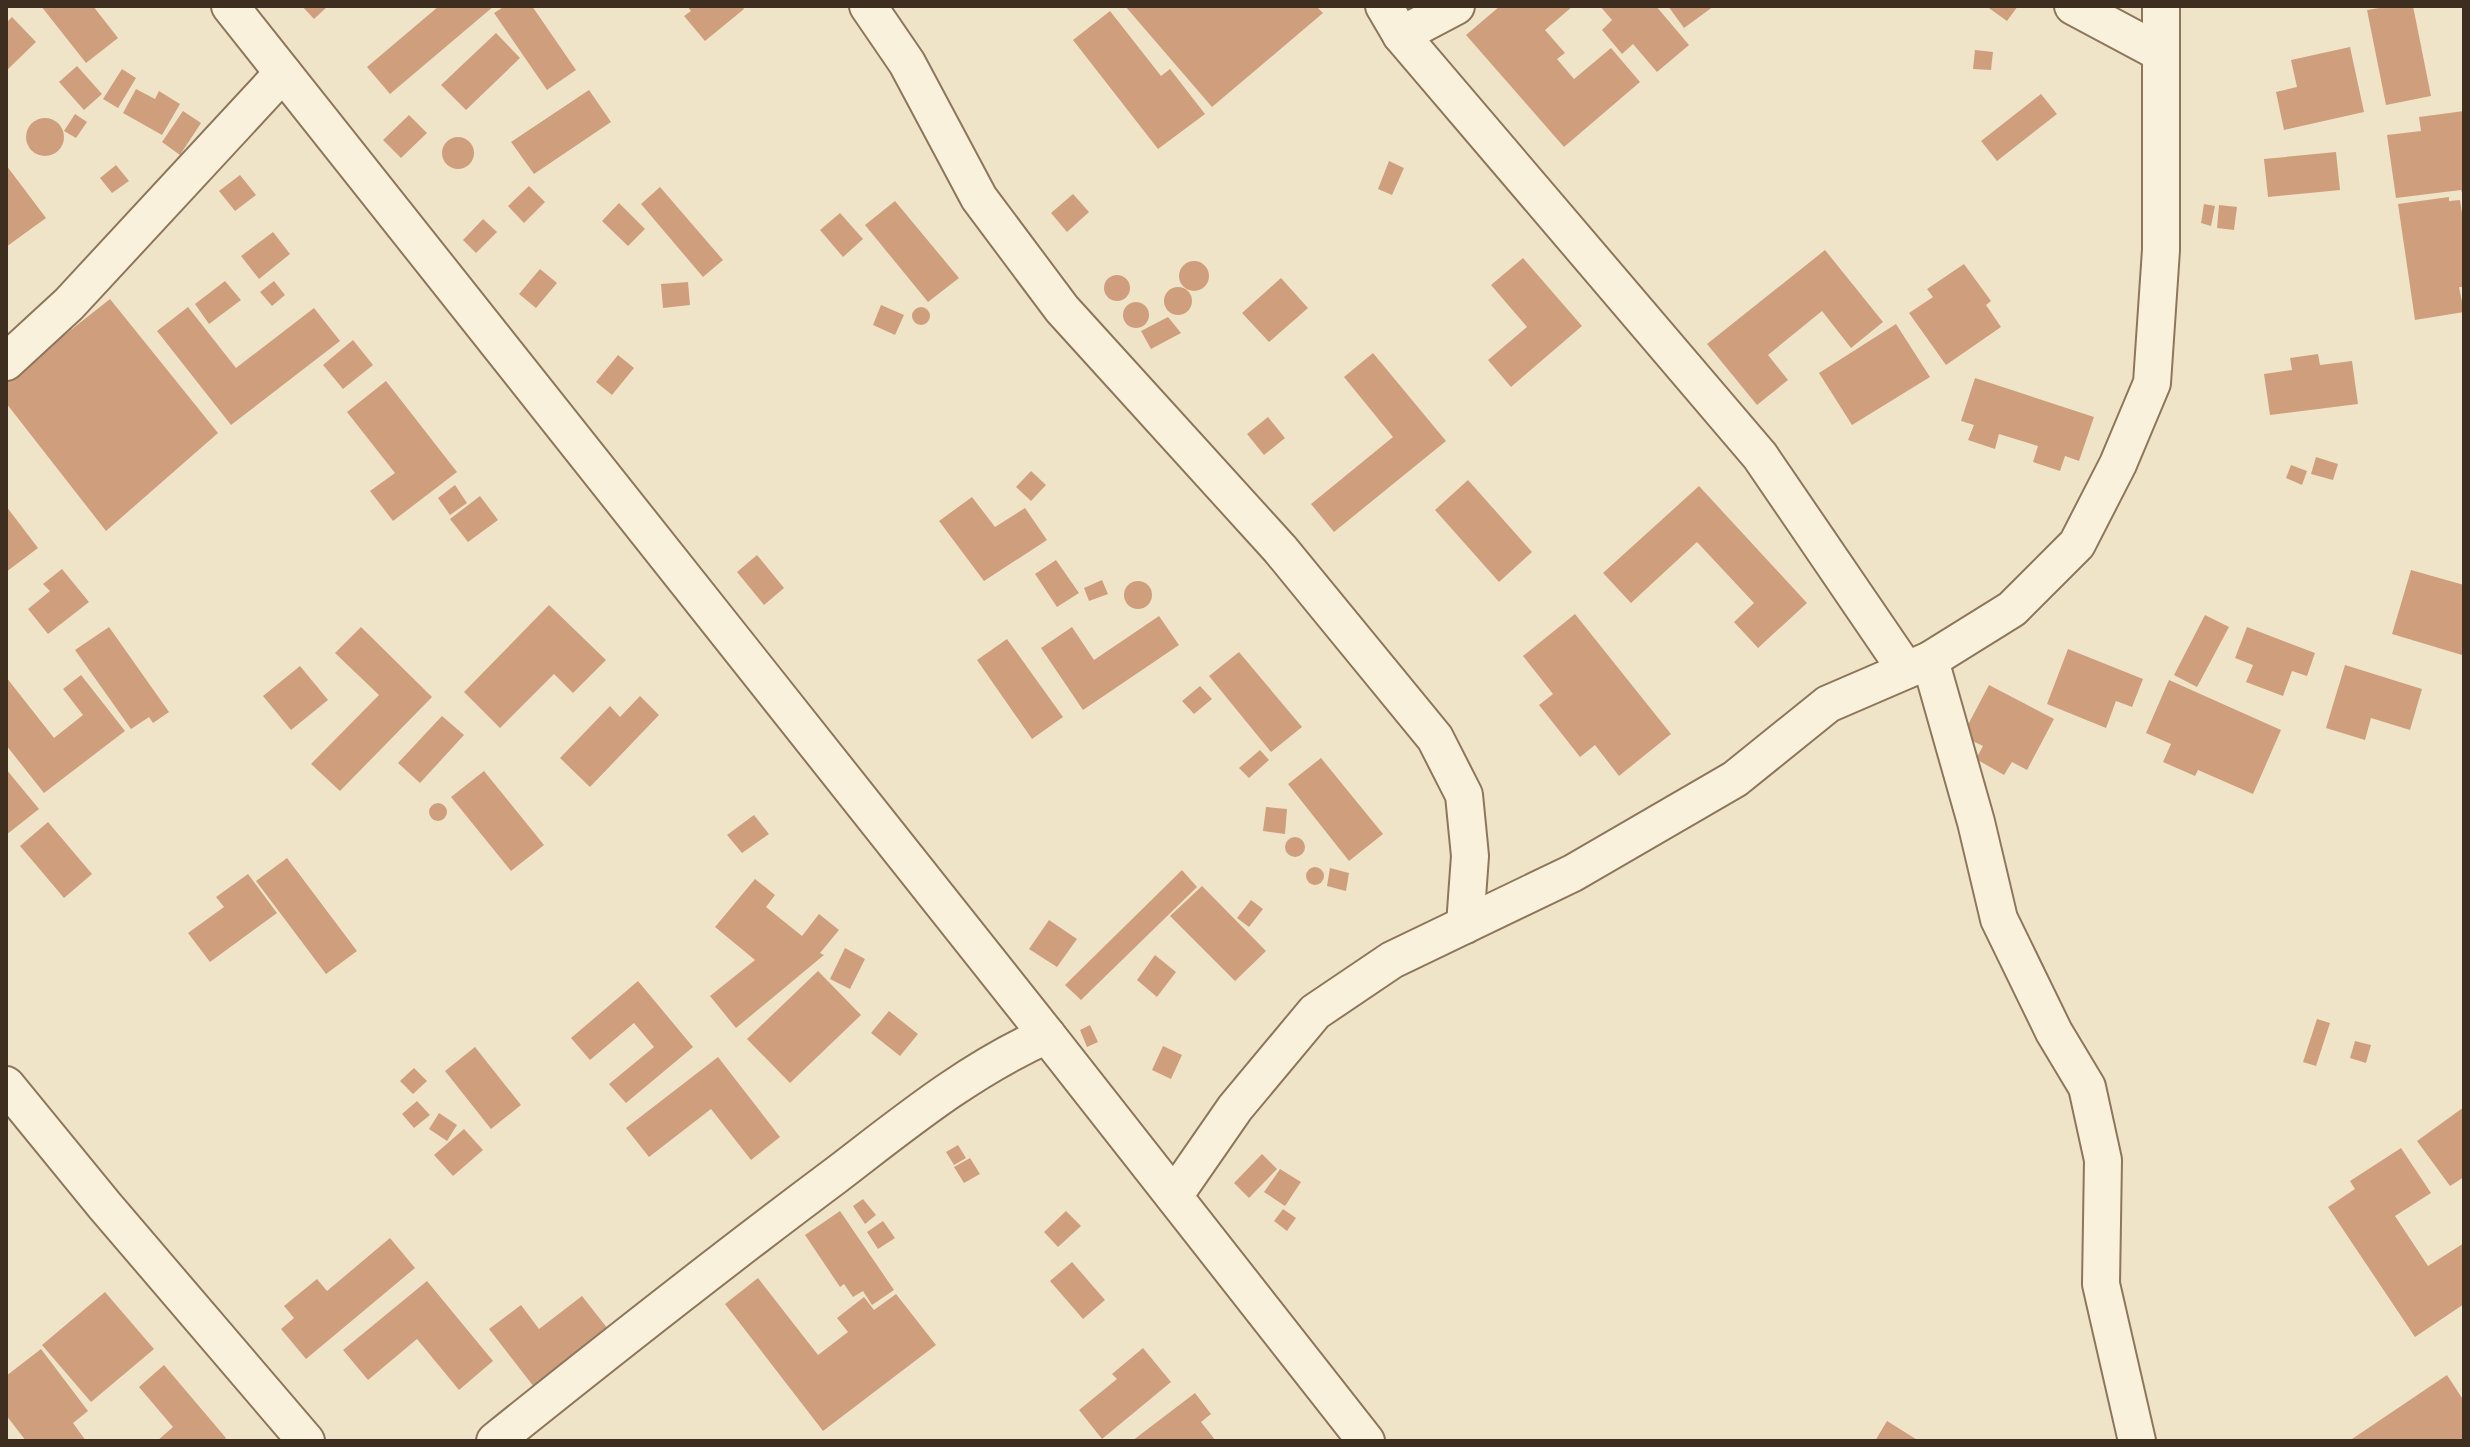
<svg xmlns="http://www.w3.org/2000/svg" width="2470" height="1447" font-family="'Playfair Display',serif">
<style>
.building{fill:#cf9f7d}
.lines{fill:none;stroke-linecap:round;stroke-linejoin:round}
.street-casing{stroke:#8d765c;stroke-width:40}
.street{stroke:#faf1dc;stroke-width:36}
</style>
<rect width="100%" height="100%" fill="#f0e4c8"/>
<g class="building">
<path d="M 41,6 L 93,6 L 118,38 L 86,63 Z"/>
<path d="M 302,6 L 328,6 L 314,19 Z"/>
<path d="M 439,6 L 494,6 L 390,94 L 367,67 Z"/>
<path d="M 505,6 L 532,6 L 576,70 L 547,90 L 494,13 Z"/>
<path d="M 687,6 L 742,6 L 744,9 L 705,41 L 684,16 L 691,11 Z"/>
<path d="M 1125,6 L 1316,6 L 1323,13 L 1212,107 Z"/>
<path d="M 1500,6 L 1573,6 L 1545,30 L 1565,53 L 1557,59 L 1574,79 L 1611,48 L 1640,82 L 1564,147 L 1466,35 Z"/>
<path d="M 1600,6 L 1656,6 L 1689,45 L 1657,72 L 1633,44 L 1622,54 L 1602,30 L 1612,20 Z"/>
<path d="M 1668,6 L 1714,6 L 1684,28 Z"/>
<path d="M 1986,6 L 2018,6 L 2007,21 Z"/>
<path d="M 2391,6 L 2413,6 L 2431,96 L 2386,105 L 2367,10 Z"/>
<path d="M 1110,11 L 1161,76 L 1170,69 L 1205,114 L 1158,149 L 1073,40 Z"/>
<path d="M 12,17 L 36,42 L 6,71 L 6,23 Z"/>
<path d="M 496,33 L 520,58 L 466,110 L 441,85 Z"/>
<path d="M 2350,47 L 2364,112 L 2284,130 L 2276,92 L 2297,87 L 2291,60 Z"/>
<path d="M 1975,50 L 1993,52 L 1991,70 L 1973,69 Z"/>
<path d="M 77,66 L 102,94 L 84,110 L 59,82 Z"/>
<path d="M 122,69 L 136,78 L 118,108 L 103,99 Z"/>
<path d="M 136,89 L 155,99 L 159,91 L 180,104 L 162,135 L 123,113 Z"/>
<path d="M 589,90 L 611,122 L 534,174 L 511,142 Z"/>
<path d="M 2041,94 L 2057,114 L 1997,161 L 1981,141 Z"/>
<path d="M 183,111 L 201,123 L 180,155 L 162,142 Z"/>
<path d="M 2464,111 L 2464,198 L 2461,190 L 2396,198 L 2387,135 L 2421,131 L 2419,117 Z"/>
<path d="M 75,114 L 87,122 L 76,138 L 64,131 Z"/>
<path d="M 409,115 L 427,133 L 401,158 L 383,140 Z"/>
<circle cx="45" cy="137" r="19"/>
<circle cx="458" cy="153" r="16"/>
<path d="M 2336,152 L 2340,190 L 2268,197 L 2264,159 Z"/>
<path d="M 1389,161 L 1404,168 L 1392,195 L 1378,189 Z"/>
<path d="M 6,165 L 46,218 L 6,247 Z"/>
<path d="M 116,165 L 129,181 L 112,193 L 100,178 Z"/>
<path d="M 240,175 L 256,195 L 235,211 L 219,191 Z"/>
<path d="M 529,186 L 545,202 L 524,223 L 508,206 Z"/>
<path d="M 660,187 L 723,260 L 703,277 L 641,204 Z"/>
<path d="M 1073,194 L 1089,212 L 1067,232 L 1051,213 Z"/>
<path d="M 2449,197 L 2449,201 L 2460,200 L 2464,226 L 2464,287 L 2459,287 L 2464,312 L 2415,320 L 2398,204 Z"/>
<path d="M 895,201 L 959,278 L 928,302 L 865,225 Z"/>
<path d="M 619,203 L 645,229 L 628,246 L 602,221 Z"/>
<path d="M 2204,204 L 2215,206 L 2211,226 L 2201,223 Z"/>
<path d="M 2219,205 L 2237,207 L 2234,230 L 2217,228 Z"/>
<path d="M 840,213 L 863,239 L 843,257 L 820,230 Z"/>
<path d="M 483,219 L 497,232 L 476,253 L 463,240 Z"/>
<path d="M 273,232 L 290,254 L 259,279 L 241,256 Z"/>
<path d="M 1825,250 L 1883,322 L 1851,348 L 1822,311 L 1768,355 L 1788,380 L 1757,405 L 1707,344 Z"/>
<path d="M 1523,258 L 1582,326 L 1511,387 L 1488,360 L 1527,327 L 1491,285 Z"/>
<circle cx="1194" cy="276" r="15"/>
<path d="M 1964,264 L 1991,301 L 1986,305 L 2001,327 L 1946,365 L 1909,313 L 1933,297 L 1927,289 Z"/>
<path d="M 540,269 L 557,283 L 536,308 L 519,294 Z"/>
<circle cx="1117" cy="288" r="13"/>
<path d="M 1281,278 L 1308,308 L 1269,342 L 1242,313 Z"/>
<path d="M 225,281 L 241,300 L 209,324 L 195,304 Z"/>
<path d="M 274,281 L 285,295 L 272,306 L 260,292 Z"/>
<path d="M 688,282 L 690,305 L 663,308 L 661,284 Z"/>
<circle cx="1178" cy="301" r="14"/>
<path d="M 110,299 L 218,433 L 106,531 L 6,403 L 6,381 Z"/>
<circle cx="1136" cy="315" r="13"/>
<path d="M 881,305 L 904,315 L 895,335 L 873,325 Z"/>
<path d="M 188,307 L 236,368 L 314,308 L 340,341 L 231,425 L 157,331 Z"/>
<circle cx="921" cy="316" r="9"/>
<path d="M 1168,317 L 1181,333 L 1151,349 L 1141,331 Z"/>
<path d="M 1896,324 L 1930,377 L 1852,425 L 1819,373 Z"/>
<path d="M 353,340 L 373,365 L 343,389 L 323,365 Z"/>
<path d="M 1373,353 L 1446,441 L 1334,532 L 1311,504 L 1393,437 L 1344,377 Z"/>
<path d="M 2318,354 L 2320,365 L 2352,361 L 2358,404 L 2270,415 L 2264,374 L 2292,370 L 2290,358 Z"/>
<path d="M 618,355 L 634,368 L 612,395 L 596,382 Z"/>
<path d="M 1975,378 L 2094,417 L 2079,461 L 2065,456 L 2060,471 L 2033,462 L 2038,446 L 1999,434 L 1995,449 L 1968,440 L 1974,425 L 1961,421 Z"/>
<path d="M 386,381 L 457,472 L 393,521 L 370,491 L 395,473 L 347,412 Z"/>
<path d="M 1268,417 L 1285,438 L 1264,455 L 1247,434 Z"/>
<path d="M 2316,457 L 2338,464 L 2333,480 L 2311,474 Z"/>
<path d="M 2291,465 L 2307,471 L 2302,485 L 2286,478 Z"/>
<path d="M 1031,471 L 1046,485 L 1031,501 L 1016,487 Z"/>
<path d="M 1468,480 L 1532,552 L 1499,582 L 1435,510 Z"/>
<path d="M 455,485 L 467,503 L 450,515 L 438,498 Z"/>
<path d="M 1699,486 L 1807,603 L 1758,648 L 1734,622 L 1754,603 L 1697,542 L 1631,603 L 1603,573 Z"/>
<path d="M 480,496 L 498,520 L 468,542 L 450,519 Z"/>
<path d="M 972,497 L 995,527 L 1025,508 L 1047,540 L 984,581 L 939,521 Z"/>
<path d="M 6,506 L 38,548 L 6,572 Z"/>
<path d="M 757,555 L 784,588 L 764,605 L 737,572 Z"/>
<path d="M 1056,560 L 1079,593 L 1057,607 L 1035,574 Z"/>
<path d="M 62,569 L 89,602 L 48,634 L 28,609 L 50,591 L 43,584 Z"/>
<path d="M 2411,570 L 2464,585 L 2464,647 L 2462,655 L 2392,634 Z"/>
<path d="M 1102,580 L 1108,594 L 1089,601 L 1084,588 Z"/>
<circle cx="1138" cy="595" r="14"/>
<path d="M 549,605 L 606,660 L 573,693 L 554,674 L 500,728 L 464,692 Z"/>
<path d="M 1575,614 L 1671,734 L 1619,776 L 1595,745 L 1580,757 L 1539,705 L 1553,694 L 1523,656 Z"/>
<path d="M 2205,615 L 2229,627 L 2197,687 L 2174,675 Z"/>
<path d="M 1159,616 L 1179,645 L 1083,710 L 1041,648 L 1072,627 L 1094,660 Z"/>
<path d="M 109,627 L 169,712 L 153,723 L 149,717 L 131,729 L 75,650 Z"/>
<path d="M 361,627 L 432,697 L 340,791 L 311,764 L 379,695 L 335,653 Z"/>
<path d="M 2247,627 L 2315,653 L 2307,676 L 2292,671 L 2283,696 L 2246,682 L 2253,665 L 2235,658 Z"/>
<path d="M 1007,639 L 1063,717 L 1032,739 L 977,660 Z"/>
<path d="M 2068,649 L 2143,679 L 2132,707 L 2116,701 L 2106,728 L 2047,704 Z"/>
<path d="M 1239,652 L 1302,727 L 1271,752 L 1209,676 Z"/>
<path d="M 2345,665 L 2422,689 L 2410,730 L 2371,718 L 2365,740 L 2326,728 Z"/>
<path d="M 300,666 L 328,700 L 291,730 L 263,696 Z"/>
<path d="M 81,675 L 125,731 L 44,793 L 6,745 L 6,677 L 54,738 L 83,715 L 63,689 Z"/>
<path d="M 2169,680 L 2281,730 L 2253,794 L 2198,770 L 2195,776 L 2163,762 L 2171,744 L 2146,733 Z"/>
<path d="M 1989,685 L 2054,719 L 2027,770 L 2012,762 L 2004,775 L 1976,759 L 1983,746 L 1962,736 Z"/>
<path d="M 1200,686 L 1212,699 L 1194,714 L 1182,701 Z"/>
<path d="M 640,696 L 659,715 L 590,787 L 560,758 L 610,706 L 620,717 Z"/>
<path d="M 442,716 L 464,735 L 420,783 L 398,763 Z"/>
<path d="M 1260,750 L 1269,760 L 1249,778 L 1239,768 Z"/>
<path d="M 1321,758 L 1383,834 L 1349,861 L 1288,784 Z"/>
<path d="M 6,769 L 39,809 L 6,835 Z"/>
<path d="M 484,771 L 544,845 L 511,871 L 451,797 Z"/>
<circle cx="438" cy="812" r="9"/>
<path d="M 1266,807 L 1287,809 L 1285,834 L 1263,831 Z"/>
<path d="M 754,815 L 769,834 L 742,853 L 727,835 Z"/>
<path d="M 48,822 L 92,874 L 64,898 L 20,846 Z"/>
<circle cx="1295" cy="847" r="10"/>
<path d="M 287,858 L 357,951 L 326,974 L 256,881 Z"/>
<circle cx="1315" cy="876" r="9"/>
<path d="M 1330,868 L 1349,873 L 1346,891 L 1327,886 Z"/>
<path d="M 1182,870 L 1197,887 L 1081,1000 L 1065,985 Z"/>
<path d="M 248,874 L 277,913 L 210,962 L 188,933 L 224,907 L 216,897 Z"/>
<path d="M 755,879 L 775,895 L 766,907 L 802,936 L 819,914 L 839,930 L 820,953 L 824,955 L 736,1028 L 710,996 L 755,960 L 715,927 Z"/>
<path d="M 1202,886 L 1266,951 L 1235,981 L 1170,916 Z"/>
<path d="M 1251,900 L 1263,909 L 1249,927 L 1237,918 Z"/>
<path d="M 1049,920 L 1077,939 L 1057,967 L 1029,949 Z"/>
<path d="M 845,948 L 865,959 L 850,989 L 830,979 Z"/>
<path d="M 1155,955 L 1176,972 L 1157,997 L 1137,980 Z"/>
<path d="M 818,971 L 861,1015 L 790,1083 L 747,1039 Z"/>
<path d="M 638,981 L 693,1047 L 626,1103 L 609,1084 L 654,1047 L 634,1023 L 590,1060 L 571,1038 Z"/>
<path d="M 889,1011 L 918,1034 L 900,1056 L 871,1033 Z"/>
<path d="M 2317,1019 L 2330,1023 L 2316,1066 L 2303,1062 Z"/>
<path d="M 1090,1025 L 1098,1042 L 1087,1047 L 1080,1030 Z"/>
<path d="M 2355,1041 L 2371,1045 L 2366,1063 L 2350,1058 Z"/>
<path d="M 1163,1046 L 1182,1055 L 1171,1079 L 1152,1070 Z"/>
<path d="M 475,1047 L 521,1105 L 491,1129 L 445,1071 Z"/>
<path d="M 718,1057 L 780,1137 L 751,1160 L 711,1109 L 649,1157 L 626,1128 Z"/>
<path d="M 414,1068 L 427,1081 L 413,1094 L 400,1081 Z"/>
<path d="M 417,1101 L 430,1115 L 414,1128 L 402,1114 Z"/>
<path d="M 2464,1107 L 2464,1177 L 2450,1186 L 2417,1141 Z"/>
<path d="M 439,1113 L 457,1125 L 447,1141 L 429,1129 Z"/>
<path d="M 464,1129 L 483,1150 L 453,1176 L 434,1155 Z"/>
<path d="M 958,1145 L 966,1158 L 954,1165 L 946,1152 Z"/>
<path d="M 2401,1148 L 2431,1193 L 2395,1216 L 2428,1266 L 2464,1243 L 2464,1304 L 2415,1337 L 2328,1207 L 2355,1189 L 2350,1181 Z"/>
<path d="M 1262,1154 L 1277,1169 L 1249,1198 L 1234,1183 Z"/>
<path d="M 970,1158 L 980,1174 L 964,1183 L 954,1167 Z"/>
<path d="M 1280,1169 L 1301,1182 L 1285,1206 L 1264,1192 Z"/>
<path d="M 863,1199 L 876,1215 L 865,1224 L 853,1206 Z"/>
<path d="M 1283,1209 L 1296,1218 L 1287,1231 L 1274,1221 Z"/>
<path d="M 840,1211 L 894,1290 L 872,1305 L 863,1291 L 853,1297 L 844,1284 L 840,1287 L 805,1235 Z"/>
<path d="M 1066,1211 L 1081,1226 L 1058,1247 L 1044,1232 Z"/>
<path d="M 883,1221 L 895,1238 L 878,1249 L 867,1232 Z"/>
<path d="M 390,1238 L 415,1268 L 306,1359 L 281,1329 L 294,1318 L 284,1306 L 317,1279 L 327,1291 Z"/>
<path d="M 1072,1262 L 1105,1300 L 1083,1319 L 1050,1281 Z"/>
<path d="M 758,1278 L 818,1355 L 848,1332 L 837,1318 L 864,1297 L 874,1310 L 896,1294 L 936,1345 L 823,1431 L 725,1304 Z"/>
<path d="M 427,1281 L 493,1361 L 459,1390 L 417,1339 L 368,1380 L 343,1350 Z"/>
<path d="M 105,1292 L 154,1349 L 91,1402 L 42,1345 Z"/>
<path d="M 582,1296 L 608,1329 L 534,1387 L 489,1329 L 521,1305 L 539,1329 Z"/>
<path d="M 1143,1348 L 1171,1382 L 1102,1439 L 1079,1410 L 1117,1379 L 1112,1374 Z"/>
<path d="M 41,1349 L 88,1411 L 73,1423 L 86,1441 L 26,1441 L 6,1415 L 6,1376 Z"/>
<path d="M 164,1365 L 226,1438 L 223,1441 L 157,1441 L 173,1427 L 139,1387 Z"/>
<path d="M 2447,1375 L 2464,1401 L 2464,1441 L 2349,1441 Z"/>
<path d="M 1195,1393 L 1211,1414 L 1201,1422 L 1216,1441 L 1132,1441 Z"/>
<path d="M 1887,1421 L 1919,1441 L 1875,1441 Z"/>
</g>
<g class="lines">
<g class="street-casing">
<g id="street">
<path d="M 230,6 L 1047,1035 L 1366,1441"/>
<path d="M 868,6 L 907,63 L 979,198 L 1062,309 L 1280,549 L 1435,738 L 1464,795 L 1470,856 L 1465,925"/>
<path d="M 1384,6 L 1401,35 L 1760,456 L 1906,670"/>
<path d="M 2073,6 L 2161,53"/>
<path d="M 1401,35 L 1456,6"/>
<path d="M 6,362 L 69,304 L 283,73"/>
<path d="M 1930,660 L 1976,822 L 1999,919 L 2054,1032 L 2087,1087 L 2103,1160 L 2101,1284 L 2137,1441"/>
<path d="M 6,1085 L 105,1206 L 306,1441"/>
<path d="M 1174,1196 L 1235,1108 L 1315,1012 L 1392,960 L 1573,873 L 1735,779 L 1828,704 L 1930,660 L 2012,609 L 2077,544 L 2118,464 L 2152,383 L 2161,250 L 2161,6"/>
<path d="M 495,1441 C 607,1351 720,1262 835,1176 C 903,1124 968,1070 1047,1035"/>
</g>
</g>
<use href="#street" class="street"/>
</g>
<rect width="2470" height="1447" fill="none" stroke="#3d2e20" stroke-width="16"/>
</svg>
